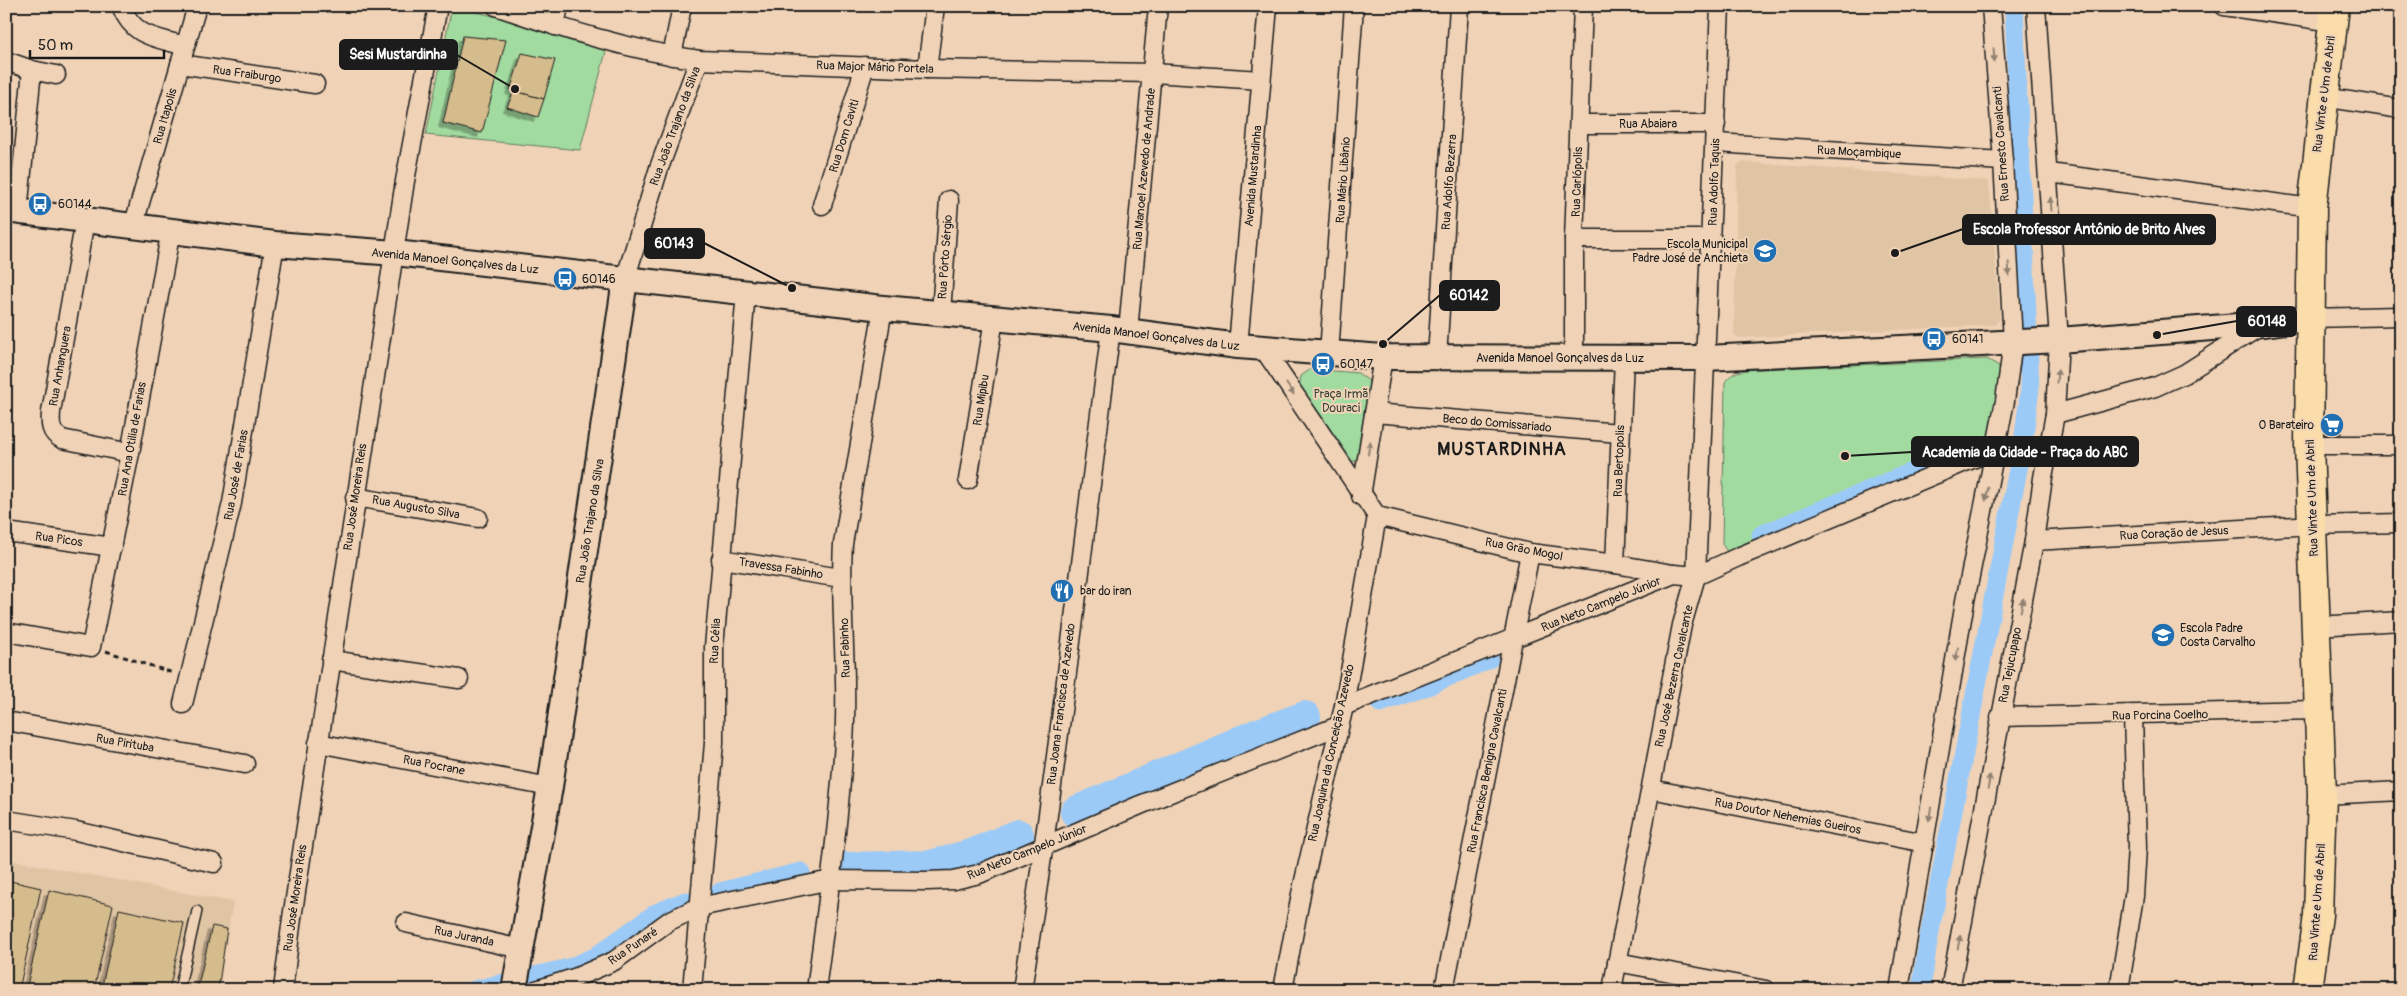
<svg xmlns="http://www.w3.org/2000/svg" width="2407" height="996" font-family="Pangolin,sans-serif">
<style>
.built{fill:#e0c5a4}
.green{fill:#a2dba0;stroke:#5f7c5e}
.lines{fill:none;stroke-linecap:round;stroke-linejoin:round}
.canal{stroke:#9ccaf7;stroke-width:19}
.river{stroke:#9ccaf7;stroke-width:32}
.building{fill:#d5bc8c;stroke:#1c1c1c;filter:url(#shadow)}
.lane-casing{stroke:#1c1c1c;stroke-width:12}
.street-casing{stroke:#1c1c1c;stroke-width:21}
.secondary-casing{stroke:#1c1c1c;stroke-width:28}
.primary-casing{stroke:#1c1c1c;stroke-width:31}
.path{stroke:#1c1c1c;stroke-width:3;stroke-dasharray:5 4;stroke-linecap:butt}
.lane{stroke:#f0d3b7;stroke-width:9}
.street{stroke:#f0d3b7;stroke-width:18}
.secondary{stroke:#f0d3b7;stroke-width:24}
.primary{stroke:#faddab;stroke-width:28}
.oneway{fill:#918171}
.labels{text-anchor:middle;stroke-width:4;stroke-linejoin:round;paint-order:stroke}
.street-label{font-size:12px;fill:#1c1c1c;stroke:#f0d3b7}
.poi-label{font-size:12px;fill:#1c1c1c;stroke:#f0d3b7;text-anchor:start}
.park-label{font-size:12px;fill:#374236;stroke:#f0d3b7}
.district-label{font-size:18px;font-weight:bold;letter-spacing:1px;fill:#1c1c1c;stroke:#f0d3b7}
.leader{fill:none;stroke:#1c1c1c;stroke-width:2}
.callout-dot{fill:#1c1c1c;stroke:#f0d3b7;stroke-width:2}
.callout{fill:#1c1c1c;stroke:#1c1c1c;stroke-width:2}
.callout-label{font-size:14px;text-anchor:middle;font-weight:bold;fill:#fff}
</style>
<defs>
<filter id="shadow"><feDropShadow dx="-4.5" dy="4.5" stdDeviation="0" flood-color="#0004"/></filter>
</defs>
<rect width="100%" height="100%" fill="#f0d3b7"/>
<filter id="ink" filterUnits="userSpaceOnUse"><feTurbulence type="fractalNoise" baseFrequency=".02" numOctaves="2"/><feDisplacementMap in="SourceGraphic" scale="10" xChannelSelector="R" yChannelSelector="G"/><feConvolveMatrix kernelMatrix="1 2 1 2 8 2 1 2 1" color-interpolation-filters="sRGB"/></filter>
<g filter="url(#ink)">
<g class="built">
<path d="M 1742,162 L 1989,181 L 2000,319 L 1995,325 L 1738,338 L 1734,334 L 1737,165 Z"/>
<path d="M 6,859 L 233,902 L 218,990 L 6,990 Z"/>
</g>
<g class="green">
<path d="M 452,6 L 608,44 L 580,150 L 426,135 Z"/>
<path d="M 1987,359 L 1999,366 L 2000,382 L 1989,438 L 1976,450 L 1728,553 L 1722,544 L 1725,382 C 1734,369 1746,370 1761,369 Z"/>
<path d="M 1311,369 L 1358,373 L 1369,381 L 1370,391 L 1359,460 L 1350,462 L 1299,387 L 1301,376 Z"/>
</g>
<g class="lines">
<g class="canal">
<path d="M 1761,535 L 1967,449"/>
<path d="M 1380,703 L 1425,687 L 1489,659"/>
<path d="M 720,892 L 801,872"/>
<path d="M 474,990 L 569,968 L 595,957 L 656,913 L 685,901"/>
<path d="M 1921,990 L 1928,942 L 2023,443 L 2030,388 L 2014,6"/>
</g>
<g class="river">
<path d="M 1076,812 L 1256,735 L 1305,717"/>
<path d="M 848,868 L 931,866 L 974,854 L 1018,835"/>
</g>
</g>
<g class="building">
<path d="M 463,36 L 506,40 L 482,133 L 443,123 Z"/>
<path d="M 522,53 L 555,60 L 544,99 L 510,90 Z"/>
<path d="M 514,91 L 544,99 L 538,117 L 507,107 Z"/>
<path d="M 2323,416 L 2340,416 L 2341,434 L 2324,435 Z"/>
<path d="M 6,880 L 41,888 L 19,990 L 6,990 Z"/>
<path d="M 49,890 L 113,905 L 94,990 L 26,990 Z"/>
<path d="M 119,909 L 184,923 L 169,990 L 101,990 Z"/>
<path d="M 212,926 L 227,929 L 218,990 L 197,990 Z"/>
</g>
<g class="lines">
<g class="lane-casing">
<path id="lane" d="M 179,990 L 197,911"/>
</g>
<g class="street-casing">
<g id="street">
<path d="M 121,6 C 134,38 155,37 185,46"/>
<path d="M 496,6 C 562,29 630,50 699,60 L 927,69 L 1153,73 L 1261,80"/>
<path d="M 2224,6 L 2333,22"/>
<path d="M 555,26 L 559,6"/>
<path d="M 672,56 L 682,6"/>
<path d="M 6,61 L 32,70 L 56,75"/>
<path d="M 180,64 L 315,84"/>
<path d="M 927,69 L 935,6"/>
<path d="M 2323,97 L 2401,109"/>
<path d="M 1579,124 L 1716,124"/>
<path d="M 1716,143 L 2003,161"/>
<path d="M 2049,173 L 2312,208"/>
<path d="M 822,205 L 865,66"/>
<path d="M 18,212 L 32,70"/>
<path d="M 85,220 L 51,412 C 50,424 50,433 62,439 L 130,453"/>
<path d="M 133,227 L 197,6"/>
<path d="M 1574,239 L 1712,239"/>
<path d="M 625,280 L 659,168 L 699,60"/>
<path d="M 941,313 L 949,200"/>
<path d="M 2309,318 L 2401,316"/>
<path d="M 1128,331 L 1158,6"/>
<path d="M 1238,346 L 1268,6"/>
<path d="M 1263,348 L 1377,516"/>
<path d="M 1329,353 L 1354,6"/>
<path d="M 1437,358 L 1459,6"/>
<path d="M 1574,358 L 1574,239 L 1583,6"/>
<path d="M 1374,413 L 1620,433"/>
<path d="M 2055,414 L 2155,387 L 2184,374 L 2261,325"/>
<path d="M 2309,445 L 2401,445"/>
<path d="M 968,480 L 994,319"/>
<path d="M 1361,496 L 1383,357"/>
<path d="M 355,497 L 478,518"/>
<path d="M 1377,516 L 1530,553 L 1615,564 L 1673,574"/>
<path d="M 6,532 L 112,547"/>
<path d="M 2034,541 L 2313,525 L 2401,523"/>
<path d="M 721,559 L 841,578"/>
<path d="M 1615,564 L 1624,359"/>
<path d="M 2317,626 L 2401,621"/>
<path d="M 6,632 L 91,647 L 130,453 L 171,230"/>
<path d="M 331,660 L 459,679"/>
<path d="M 183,704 L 232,503 L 275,244"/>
<path d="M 1344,706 L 1674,574 L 1696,576 L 1738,557 L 1977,457 L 1996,446"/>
<path d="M 2000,717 L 2319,710"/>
<path d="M 6,721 L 245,764"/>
<path d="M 318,743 L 550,787"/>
<path d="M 1651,789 L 1925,843"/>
<path d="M 2322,795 L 2401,791"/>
<path d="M 6,820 L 76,831 L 214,863"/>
<path d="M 406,923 L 521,949"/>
<path d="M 1617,962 L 1766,990"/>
<path d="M 283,990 L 292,918 L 405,181 L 438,6"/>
<path d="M 536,990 L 577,977 L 614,961 L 669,921 L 699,907 L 831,880 L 927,881 L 954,880 L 979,874 L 1140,805 L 1338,726"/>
<path d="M 692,990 L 714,743 L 714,647 L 746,293"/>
<path d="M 816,990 C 827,907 839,824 844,741 C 849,675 839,610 843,544 L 883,308"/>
<path d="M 1022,990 C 1057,770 1082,549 1111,329"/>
<path d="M 1283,990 L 1301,894 L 1344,706 L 1377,516"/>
<path d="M 1444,990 L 1530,553"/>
<path d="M 1612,990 L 1682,625 L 1696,576 L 1720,6"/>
<path d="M 1899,990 L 1965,601 L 2005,401 L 2013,342 L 2003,161 L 1991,6"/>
<path d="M 1950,990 L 2034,541 L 2043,478 L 2055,414 L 2059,340 L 2036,6"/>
<path d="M 2119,990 L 2134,896 L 2137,847 L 2133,716"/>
</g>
</g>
<g class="secondary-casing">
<g id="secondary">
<path d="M 6,210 L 275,244 L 395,253 L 883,308 L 1111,329 L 1238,346 L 1383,357 L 1706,358 L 2059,340 L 2263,324 L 2309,318"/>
<path d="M 514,990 L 550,787 L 625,280"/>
</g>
</g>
<g class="primary-casing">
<path id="primary" d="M 2308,990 L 2318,915 L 2322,795 L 2309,445 L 2312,208 L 2335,6"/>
</g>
<path class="path" d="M 106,651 L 173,673"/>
<use href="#lane" class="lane"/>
<use href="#street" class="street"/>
<use href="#secondary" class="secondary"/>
<use href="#primary" class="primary"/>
</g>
<defs><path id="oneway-solid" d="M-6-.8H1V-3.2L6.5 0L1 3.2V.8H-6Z" transform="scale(1.25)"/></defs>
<g class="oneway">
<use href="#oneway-solid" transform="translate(1994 55) rotate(86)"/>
<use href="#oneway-solid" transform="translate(2051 204) rotate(-94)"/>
<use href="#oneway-solid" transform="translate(2009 269) rotate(87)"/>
<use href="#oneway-solid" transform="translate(2057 376) rotate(-86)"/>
<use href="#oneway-solid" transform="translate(1290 389) rotate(57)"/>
<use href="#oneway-solid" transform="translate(1369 448) rotate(-81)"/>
<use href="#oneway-solid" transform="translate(1987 494) rotate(101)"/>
<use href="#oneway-solid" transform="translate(2022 605) rotate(-79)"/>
<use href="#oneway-solid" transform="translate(1957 654) rotate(99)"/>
<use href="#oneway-solid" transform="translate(1989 782) rotate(-80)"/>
<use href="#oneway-solid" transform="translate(1930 814) rotate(99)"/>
<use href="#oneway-solid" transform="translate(1959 942) rotate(-79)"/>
</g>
</g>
<defs>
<g id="bus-disc" transform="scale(1.25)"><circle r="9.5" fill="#1f6fb2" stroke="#f0d3b7"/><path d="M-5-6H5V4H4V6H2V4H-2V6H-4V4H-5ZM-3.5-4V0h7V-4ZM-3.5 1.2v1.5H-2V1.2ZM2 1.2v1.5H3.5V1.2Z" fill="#fff"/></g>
<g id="school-disc" transform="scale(1.25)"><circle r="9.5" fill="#1f6fb2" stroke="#f0d3b7"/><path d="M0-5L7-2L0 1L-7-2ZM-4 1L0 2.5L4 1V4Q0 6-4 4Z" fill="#fff"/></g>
<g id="supermarket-disc" transform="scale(1.25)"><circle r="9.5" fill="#1f6fb2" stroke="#f0d3b7"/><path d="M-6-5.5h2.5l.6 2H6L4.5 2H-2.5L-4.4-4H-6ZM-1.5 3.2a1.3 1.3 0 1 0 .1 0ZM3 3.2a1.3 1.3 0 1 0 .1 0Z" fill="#fff"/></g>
<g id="restaurant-disc" transform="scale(1.25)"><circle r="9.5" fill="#1f6fb2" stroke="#f0d3b7"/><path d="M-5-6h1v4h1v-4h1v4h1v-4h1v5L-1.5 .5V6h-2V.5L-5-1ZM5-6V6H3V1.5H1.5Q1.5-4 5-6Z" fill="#fff"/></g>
</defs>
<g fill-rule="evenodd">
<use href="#bus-disc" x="40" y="204"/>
<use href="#school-disc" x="1765" y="251"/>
<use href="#bus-disc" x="565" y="279"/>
<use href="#bus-disc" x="1934" y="339"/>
<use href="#bus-disc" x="1323" y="364"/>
<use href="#supermarket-disc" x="2332" y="425"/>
<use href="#restaurant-disc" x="1062" y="591"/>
<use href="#school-disc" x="2163" y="635"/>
</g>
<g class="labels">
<g class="street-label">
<text transform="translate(875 67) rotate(2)" y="4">Rua Major Mário Portela</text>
<text transform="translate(247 74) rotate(8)" y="4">Rua Fraiburgo</text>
<text transform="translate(2324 94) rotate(-83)" y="4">Rua Vinte e Um de Abril</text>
<text transform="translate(165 116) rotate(-74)" y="4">Rua Itapolis</text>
<text x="1648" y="128">Rua Abaiara</text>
<text transform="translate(675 126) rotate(-70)" y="4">Rua João Trajano da Silva</text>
<text transform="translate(844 136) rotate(-73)" y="4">Rua Dom Caviti</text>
<text transform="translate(2001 144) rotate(-94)" y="4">Rua Ernesto Cavalcanti</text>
<text transform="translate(1859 152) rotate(3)" y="4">Rua Moçambique</text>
<text transform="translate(1144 169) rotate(-85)" y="4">Rua Manoel Azevedo de Andrade</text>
<text transform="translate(1253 176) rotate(-85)" y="4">Avenida Mustardinha</text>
<text transform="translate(1343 180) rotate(-86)" y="4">Rua Mário Libânio</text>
<text transform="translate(1449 182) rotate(-86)" y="4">Rua Adolfo Bezerra</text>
<text transform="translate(1577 182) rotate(-88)" y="4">Rua Carlópolis</text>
<text transform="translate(1714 182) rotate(-88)" y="4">Rua Adolfo Taquis</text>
<text transform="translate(945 257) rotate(-86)" y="4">Rua Pôrto Sérgio</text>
<text transform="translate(455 261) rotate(6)" y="4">Avenida Manoel Gonçalves da Luz</text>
<text transform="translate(1156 336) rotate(7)" y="4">Avenida Manoel Gonçalves da Luz</text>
<text x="1560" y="362">Avenida Manoel Gonçalves da Luz</text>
<text transform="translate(60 366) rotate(-80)" y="4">Rua Anhanguera</text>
<text transform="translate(981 400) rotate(-81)" y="4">Rua Mipibu</text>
<text transform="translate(1497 423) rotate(5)" y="4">Beco do Comissariado</text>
<text transform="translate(132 439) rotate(-80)" y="4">Rua Ana Otilia de Farias</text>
<text transform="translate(1619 461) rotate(-88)" y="4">Rua Bertopolis</text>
<text transform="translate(236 475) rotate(-80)" y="4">Rua José de Farias</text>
<text transform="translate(355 497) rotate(-82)" y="4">Rua José Moreira Reis</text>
<text transform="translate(2312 498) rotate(-92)" y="4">Rua Vinte e Um de Abril</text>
<text transform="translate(416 507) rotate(10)" y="4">Rua Augusto Silva</text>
<text transform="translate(590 521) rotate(-81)" y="4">Rua João Trajano da Silva</text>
<text transform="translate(2174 533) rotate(-3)" y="4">Rua Coração de Jesus</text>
<text transform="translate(59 539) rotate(8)" y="4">Rua Picos</text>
<text transform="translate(1524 549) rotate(11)" y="4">Rua Grão Mogol</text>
<text transform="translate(781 568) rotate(9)" y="4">Travessa Fabinho</text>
<text transform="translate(1601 604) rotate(-22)" y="4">Rua Neto Campelo Júnior</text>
<text transform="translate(715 641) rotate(-87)" y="4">Rua Célia</text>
<text transform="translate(845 648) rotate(-92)" y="4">Rua Fabinho</text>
<text transform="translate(2010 665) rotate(-79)" y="4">Rua Tejucupapo</text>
<text transform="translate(1674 676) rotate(-78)" y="4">Rua José Bezerra Cavalcante</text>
<text transform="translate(1061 704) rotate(-83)" y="4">Rua Joana Francisca de Azevedo</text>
<text transform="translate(2160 715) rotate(-1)" y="4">Rua Porcina Coelho</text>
<text transform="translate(125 743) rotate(10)" y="4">Rua Pirituba</text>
<text transform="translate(1331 753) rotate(-78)" y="4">Rua Joaquina da Conceição Azevedo</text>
<text transform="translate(434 765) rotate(11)" y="4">Rua Pocrane</text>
<text transform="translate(1487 771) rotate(-79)" y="4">Rua Francisca Benigna Cavalcanti</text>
<text transform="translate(1788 816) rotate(11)" y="4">Rua Doutor Nehemias Gueiros</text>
<text transform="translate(1027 852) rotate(-22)" y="4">Rua Neto Campelo Júnior</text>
<text transform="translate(295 898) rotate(-82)" y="4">Rua José Moreira Reis</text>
<text transform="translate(2317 902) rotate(-86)" y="4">Rua Vinte e Um de Abril</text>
<text transform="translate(464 936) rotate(12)" y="4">Rua Juranda</text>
<text transform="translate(633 946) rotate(-34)" y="4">Rua Punaré</text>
</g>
<g class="poi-label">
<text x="58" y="208">60144</text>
<text x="1748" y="248" text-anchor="end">Escola Municipal<tspan x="1748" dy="14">Padre José de Anchieta</tspan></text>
<text x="582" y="283">60146</text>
<text x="1952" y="343">60141</text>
<text x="1340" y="368">60147</text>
<text x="2314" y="429" text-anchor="end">O Barateiro</text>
<text x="1080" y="595">bar do iran</text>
<text x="2180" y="632">Escola Padre<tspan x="2180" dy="14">Costa Carvalho</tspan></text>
</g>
<g class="park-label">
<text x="1341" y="398">Praça Irmã<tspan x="1341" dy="14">Douraci</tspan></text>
</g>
<g class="district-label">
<text x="1502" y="455">MUSTARDINHA</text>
</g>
</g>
<path class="leader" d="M515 89L457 55M1895 253L1963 229M792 288L704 243M1383 344L1440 295M2157 335L2237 321M1845 456L1912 452"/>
<g class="callout-dot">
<circle cx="515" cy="89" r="5"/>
<circle cx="1895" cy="253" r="5"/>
<circle cx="792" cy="288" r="5"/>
<circle cx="1383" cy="344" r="5"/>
<circle cx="2157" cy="335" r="5"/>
<circle cx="1845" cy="456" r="5"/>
</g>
<g class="callout">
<rect x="340" y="40" width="117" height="29" rx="5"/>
<rect x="1963" y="215" width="252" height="29" rx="5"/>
<rect x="645" y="229" width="59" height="29" rx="5"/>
<rect x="1440" y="281" width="59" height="29" rx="5"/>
<rect x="2237" y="307" width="59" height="29" rx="5"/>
<rect x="1912" y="437" width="226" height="29" rx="5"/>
</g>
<g class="callout-label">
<text x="398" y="59">Sesi Mustardinha</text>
<text x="2089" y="234">Escola Professor Antônio de Brito Alves</text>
<text x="674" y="248">60143</text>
<text x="1469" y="300">60142</text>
<text x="2267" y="326">60148</text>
<text x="2025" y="457">Academia da Cidade - Praça do ABC</text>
</g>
<rect width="2407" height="996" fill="none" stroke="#f0d3b7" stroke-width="25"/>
<rect x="12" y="12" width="2382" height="971" fill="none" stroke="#1c1c1c" stroke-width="2" filter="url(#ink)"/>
<path d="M30 50v8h134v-8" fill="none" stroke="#1c1c1c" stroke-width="2.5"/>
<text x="38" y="50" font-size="15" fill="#1c1c1c" stroke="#f0d3b7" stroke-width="4" paint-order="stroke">50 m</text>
</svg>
